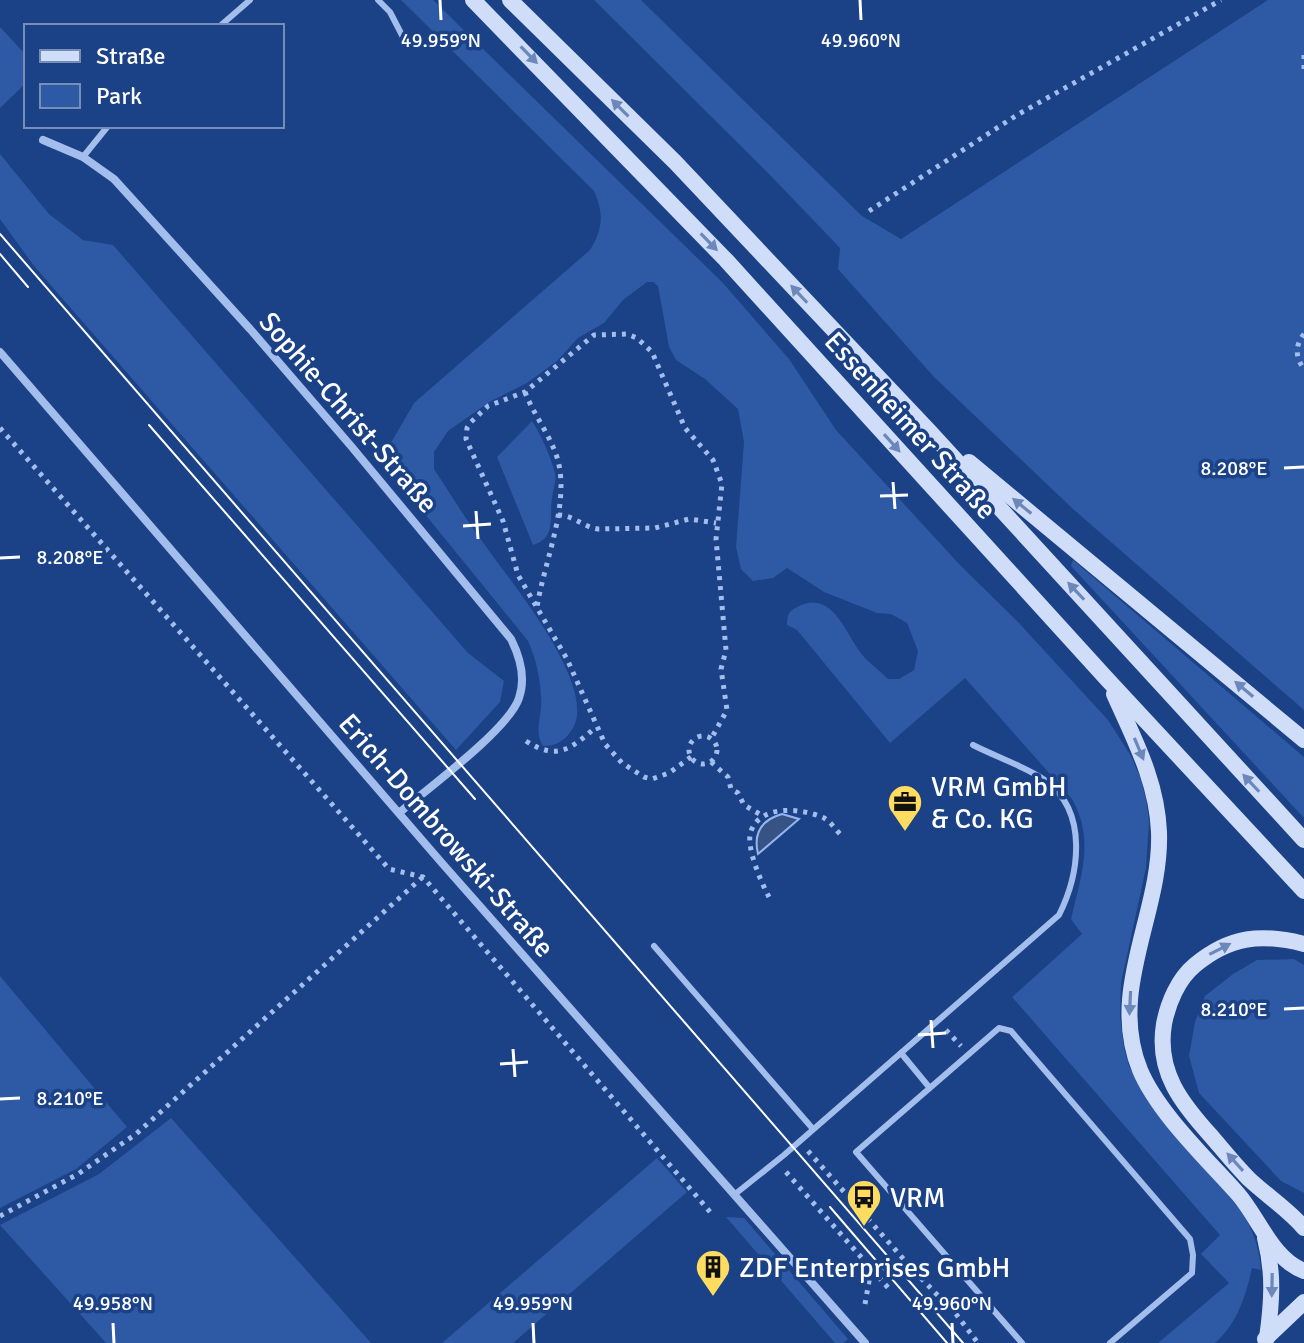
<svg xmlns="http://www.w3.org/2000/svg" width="1304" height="1343" font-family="Signika,sans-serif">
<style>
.green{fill:#2e59a4}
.water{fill:#375386;stroke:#96b7ee;stroke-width:2}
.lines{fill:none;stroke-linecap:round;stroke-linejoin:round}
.path{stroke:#a3beec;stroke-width:5;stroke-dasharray:4 6;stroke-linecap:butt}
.lane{stroke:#a3beec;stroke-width:6}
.street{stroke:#a3beec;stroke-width:8}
.secondary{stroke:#cfddf9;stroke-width:16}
.tram{stroke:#fff;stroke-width:2}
.oneway{fill:#6c87ba}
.ticks{fill:none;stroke:#fff;stroke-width:3}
.labels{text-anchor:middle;stroke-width:7;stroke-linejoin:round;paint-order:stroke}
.street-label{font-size:28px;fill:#fff;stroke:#1b4186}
.poi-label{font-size:28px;fill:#fff;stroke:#1b4186;text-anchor:start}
.ticks-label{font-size:20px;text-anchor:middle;fill:#fff;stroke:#1b4186;stroke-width:7;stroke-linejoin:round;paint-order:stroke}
</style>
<rect width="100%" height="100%" fill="#1b4186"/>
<g class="green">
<path d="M 401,0 L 433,0 L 723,283 L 789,359 L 836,430 L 960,565 L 1018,622 L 1108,720 L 1131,756 L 1140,777 L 1146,799 L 1149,821 L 1146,868 L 1121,983 L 1120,1016 L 1124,1048 L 1129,1066 L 1147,1100 L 1235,1201 C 1250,1223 1259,1243 1261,1270 L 1252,1268 C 1246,1296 1237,1324 1215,1343 L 1158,1343 L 1229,1283 L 1201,1254 L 1220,1235 L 1012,997 L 1082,934 L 1071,919 C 1081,876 1095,840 1072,799 L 965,678 L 890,743 L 797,630 L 787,625 C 787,614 789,611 799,606 C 835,589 846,638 865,658 C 872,665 881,672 888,679 L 899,679 L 914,670 L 918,651 L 907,623 L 891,614 L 877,613 L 824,592 L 787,568 L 773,578 L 753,581 L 741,569 L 736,547 L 744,442 L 738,409 L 705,379 L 676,360 L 669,347 L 658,286 L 653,282 L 647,282 L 623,300 L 604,323 L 578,338 L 557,361 L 527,383 L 491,401 L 448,431 L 434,452 L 434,469 C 450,493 465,518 482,541 C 507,577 598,685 573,728 C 566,740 557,746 543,746 C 533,731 543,714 541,697 C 540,677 536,659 528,641 L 381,460 L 414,403 L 590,250 C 603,229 604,213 594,191 Z"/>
<path d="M 594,0 L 641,0 L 862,216 L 901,239 L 1268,0 L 1304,0 L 1304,710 L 1073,509 L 934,377 L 838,269 L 840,248 L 768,173 Z"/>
<path d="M 0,27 L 26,55 L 26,83 L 0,108 Z"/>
<path d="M 0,154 L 49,214 L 83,240 L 113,245 L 468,653 L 504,681 L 500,702 L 456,750 L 34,266 L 0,219 Z"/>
<path d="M 532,421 C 542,437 550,455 555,473 C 557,482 553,489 552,498 C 549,516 557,538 533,545 L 497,457 Z"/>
<path d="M 1073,560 L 1304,757 L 1304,818 L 1071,566 Z"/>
<path d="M 1294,959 L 1304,965 L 1304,1193 L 1281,1181 L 1199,1093 L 1189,1056 L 1195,1022 L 1205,996 L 1233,974 L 1257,960 Z"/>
<path d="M 0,976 L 127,1127 L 76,1169 L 0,1208 Z"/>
<path d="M 171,1118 L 371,1343 L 106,1343 L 0,1225 L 99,1174 Z"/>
<path d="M 657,1158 L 687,1192 L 513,1343 L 442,1343 Z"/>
<path d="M 726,1217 L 744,1218 L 848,1339 L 843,1343 L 835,1343 Z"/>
</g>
<path class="water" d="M 782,814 L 799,819 L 758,854 C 753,833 761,820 782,814 Z"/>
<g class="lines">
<g class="path">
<path d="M 1304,55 L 1304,69"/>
<path d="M 869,211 L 1017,115 L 1221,0"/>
<path d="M 1304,334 C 1295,345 1295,357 1304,369"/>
<path d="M 525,392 C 534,416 554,440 559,465 C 568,509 544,563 537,607"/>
<path d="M 0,428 L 389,869 L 423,877 L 711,1213"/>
<path d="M 558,515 C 573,515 583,527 598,529 L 655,528 L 689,519 L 716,523"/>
<circle cx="703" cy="750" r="14"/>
<path d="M 526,741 C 557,761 571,749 596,727"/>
<path d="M 691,757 L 669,773 L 652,779 L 644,777 L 622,763 L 605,744 L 567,659 L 518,575 L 503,521 L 466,439 L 467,428 L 471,422 L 488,406 L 525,392 L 594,335 L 627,334 L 637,338 L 652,352 L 685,428 L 713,460 L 722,484 L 716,539 L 726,650 L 721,669 L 727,710 L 711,739"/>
<path d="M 711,762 L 728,777 L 731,789 L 738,793 L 744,805 L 763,816"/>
<path d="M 769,897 C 762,884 745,846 751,831 C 761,804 802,808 824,818 C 830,821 836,830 841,835"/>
<path d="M 946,1030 L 961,1046"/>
<path d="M 808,1151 L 914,1271 L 956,1314 L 978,1343"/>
<path d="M 786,1172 L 891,1291"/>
<path d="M 0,1216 L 78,1174 L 136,1134 L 425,875"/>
<path d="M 865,1304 L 871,1270"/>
</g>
<g class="lane">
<path d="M 378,0 L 390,12 L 405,41"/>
<path d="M 220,26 L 250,0"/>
<path d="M 83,157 L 108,126"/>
<path d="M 654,946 L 813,1129"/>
<path d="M 901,1053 L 929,1087"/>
<path d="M 734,1195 L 784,1155 L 1059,915 C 1079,875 1089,813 1046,781 C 1029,768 994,756 973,745"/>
<path d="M 1022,1343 L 856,1152 L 999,1028 L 1011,1031 L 1190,1239 L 1193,1255 L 1192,1273 L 1110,1343"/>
</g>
<g class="street">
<path d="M 43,140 L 83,157 L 114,179 L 250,329 L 351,446 L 511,639 C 520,657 526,678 519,698 C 509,729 427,789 399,813"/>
<path d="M 0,352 L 441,862 L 865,1343"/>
</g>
<g class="secondary">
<path d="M 473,0 L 726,260 L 1106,678 L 1304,891"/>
<path d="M 510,0 L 675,162 L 930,432 L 1304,840"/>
<path d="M 969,462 L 1304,740"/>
<path d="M 1114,694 C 1134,739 1157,781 1159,832 C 1162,913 1107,989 1140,1070 C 1158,1113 1207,1159 1238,1194 C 1259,1218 1272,1259 1304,1271"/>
<path d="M 1304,944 C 1262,933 1230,936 1195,965 C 1178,979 1168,1003 1164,1024 C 1156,1072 1182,1104 1212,1137 C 1224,1151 1236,1166 1249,1179 C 1267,1196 1288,1209 1304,1228"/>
<path d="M 1265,1238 C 1274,1273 1272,1302 1267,1338"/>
<path d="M 1265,1339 L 1304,1302"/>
</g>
<g class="tram">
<path d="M 0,234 L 963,1343"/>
<path d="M 0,254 L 28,287"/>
<path d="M 149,425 L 475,799"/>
<path d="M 830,1207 L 947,1343"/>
</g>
</g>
<defs><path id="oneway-solid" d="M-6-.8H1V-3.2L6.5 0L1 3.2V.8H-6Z" transform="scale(2)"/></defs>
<g class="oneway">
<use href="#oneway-solid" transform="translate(529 55) rotate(46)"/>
<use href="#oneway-solid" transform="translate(620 108) rotate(-135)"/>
<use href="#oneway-solid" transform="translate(709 242) rotate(46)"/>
<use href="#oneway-solid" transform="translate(799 294) rotate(-133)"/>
<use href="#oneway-solid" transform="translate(892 443) rotate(48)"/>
<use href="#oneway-solid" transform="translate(1022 506) rotate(-141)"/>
<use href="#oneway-solid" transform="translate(1076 591) rotate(-133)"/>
<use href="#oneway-solid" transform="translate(1244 689) rotate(-140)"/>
<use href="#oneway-solid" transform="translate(1139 749) rotate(67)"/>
<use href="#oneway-solid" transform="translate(1251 783) rotate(-133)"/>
<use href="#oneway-solid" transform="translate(1220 949) rotate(-27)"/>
<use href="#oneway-solid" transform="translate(1130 1003) rotate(93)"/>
<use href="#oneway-solid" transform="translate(1235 1162) rotate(-132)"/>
<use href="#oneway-solid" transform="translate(1272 1285) rotate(91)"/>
</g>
<path class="ticks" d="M 440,0 L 441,20M 860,0 L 861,20M 1284,468 L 1304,467M 893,482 L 895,509M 880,496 L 908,495M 476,511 L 478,539M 463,526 L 491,524M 0,558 L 20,557M 1284,1009 L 1304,1008M 931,1020 L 933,1048M 918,1035 L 946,1033M 513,1049 L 515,1077M 500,1064 L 528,1062M 0,1099 L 20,1098M 113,1323 L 114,1343M 533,1323 L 534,1343M 952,1323 L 953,1343"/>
<defs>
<g id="office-pin" transform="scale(1.8)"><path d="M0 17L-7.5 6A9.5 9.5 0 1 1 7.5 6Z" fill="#fddc5f" stroke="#1b4186"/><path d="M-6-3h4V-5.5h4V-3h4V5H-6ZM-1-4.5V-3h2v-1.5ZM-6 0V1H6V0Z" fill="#111"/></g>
<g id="bus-pin" transform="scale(1.8)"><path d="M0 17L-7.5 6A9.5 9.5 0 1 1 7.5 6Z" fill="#fddc5f" stroke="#1b4186"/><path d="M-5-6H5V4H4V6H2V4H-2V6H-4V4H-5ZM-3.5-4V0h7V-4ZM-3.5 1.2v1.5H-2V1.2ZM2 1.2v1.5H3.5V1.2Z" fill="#111"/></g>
<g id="building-pin" transform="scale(1.8)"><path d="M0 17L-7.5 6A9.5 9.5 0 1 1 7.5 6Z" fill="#fddc5f" stroke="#1b4186"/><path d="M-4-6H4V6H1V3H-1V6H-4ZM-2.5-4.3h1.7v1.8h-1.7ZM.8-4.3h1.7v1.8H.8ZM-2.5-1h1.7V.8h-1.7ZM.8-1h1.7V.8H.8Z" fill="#111"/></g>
</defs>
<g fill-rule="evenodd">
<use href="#office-pin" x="905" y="802"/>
<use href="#bus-pin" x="864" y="1197"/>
<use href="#building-pin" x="713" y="1267"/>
</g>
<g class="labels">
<g class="street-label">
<text transform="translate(349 412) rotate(49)" y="10">Sophie-Christ-Straße</text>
<text transform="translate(911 425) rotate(48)" y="10">Essenheimer Straße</text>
<text transform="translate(447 835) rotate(49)" y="10">Erich-Dombrowski-Straße</text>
</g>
<g class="poi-label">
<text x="931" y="796">VRM GmbH<tspan x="931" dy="32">&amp; Co. KG</tspan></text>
<text x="890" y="1207">VRM</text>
<text x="739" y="1277">ZDF Enterprises GmbH</text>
</g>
</g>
<g class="ticks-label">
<text x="441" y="47">49.959°N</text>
<text x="861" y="47">49.960°N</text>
<text x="1234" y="475">8.208°E</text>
<text x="70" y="564">8.208°E</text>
<text x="1234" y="1016">8.210°E</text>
<text x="70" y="1105">8.210°E</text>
<text x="113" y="1310">49.958°N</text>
<text x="533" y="1310">49.959°N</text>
<text x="952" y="1310">49.960°N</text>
</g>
<rect x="24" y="24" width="260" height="104" fill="#1b4186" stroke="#768db6" stroke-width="2"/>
<rect x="40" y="50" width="40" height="12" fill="#cfddf9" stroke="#768db6" stroke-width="2"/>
<text x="96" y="64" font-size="24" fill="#ffffff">Straße</text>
<rect x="40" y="84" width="40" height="24" fill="#2e59a4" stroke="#768db6" stroke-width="2"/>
<text x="96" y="104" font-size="24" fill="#ffffff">Park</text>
</svg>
